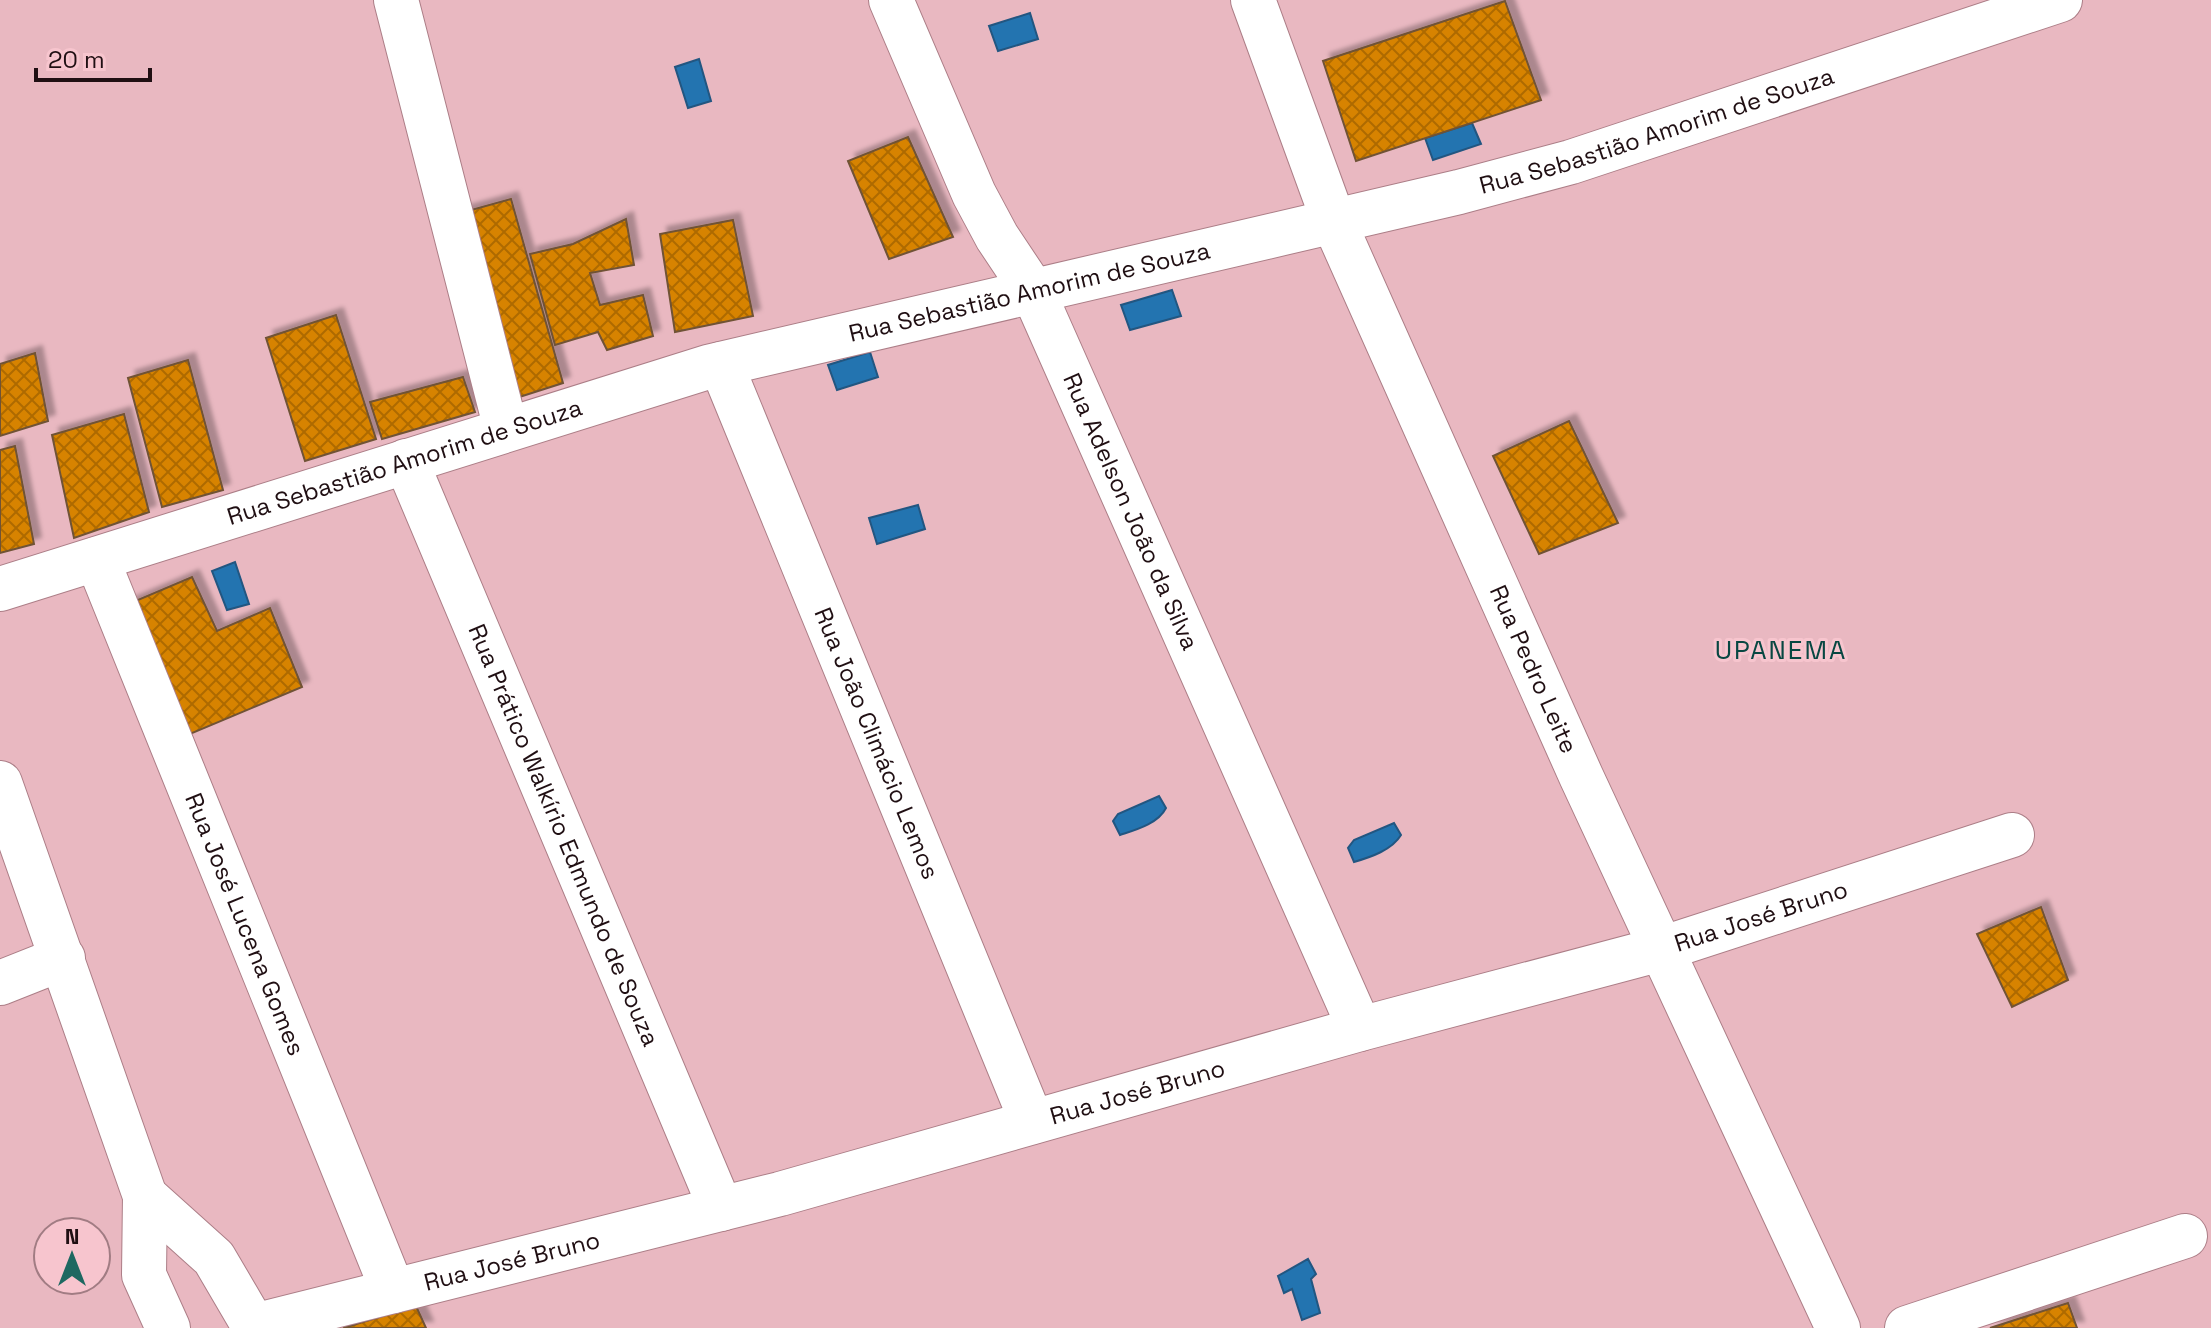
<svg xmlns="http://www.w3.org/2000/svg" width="2211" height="1328" font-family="'Space Grotesk',sans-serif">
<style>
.water{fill:#2374b0;stroke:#225681;stroke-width:2}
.building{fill:url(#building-cross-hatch);stroke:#705336;stroke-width:2;filter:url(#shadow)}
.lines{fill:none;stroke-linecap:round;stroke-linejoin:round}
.minor-casing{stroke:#ac7e87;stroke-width:46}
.minor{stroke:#fff;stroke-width:44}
.labels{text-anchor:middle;stroke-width:6;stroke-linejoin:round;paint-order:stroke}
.street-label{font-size:24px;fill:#200f13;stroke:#f7c5ce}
.neighbourhood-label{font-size:26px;letter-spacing:2px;fill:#084742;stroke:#f7c5ce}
</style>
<defs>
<pattern id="building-cross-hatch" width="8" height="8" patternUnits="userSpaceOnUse" patternTransform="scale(2)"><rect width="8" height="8" fill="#d78304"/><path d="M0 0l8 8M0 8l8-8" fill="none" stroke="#ae6a04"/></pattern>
<filter id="shadow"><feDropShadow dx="7" dy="-7" stdDeviation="2" flood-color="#0004"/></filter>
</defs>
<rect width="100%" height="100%" fill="#e9b8c1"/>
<g class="water">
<path d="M 1030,13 L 1038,39 L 998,51 L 989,26 Z"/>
<path d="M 699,59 L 711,101 L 688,108 L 675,67 Z"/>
<path d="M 1472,123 L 1481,144 L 1433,160 L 1425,138 Z"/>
<path d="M 1172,290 L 1181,316 L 1130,330 L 1121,305 Z"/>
<path d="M 870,352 L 878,377 L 837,390 L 828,365 Z"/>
<path d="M 918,505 L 925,529 L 877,544 L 869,518 Z"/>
<path d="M 235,562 L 249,604 L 227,610 L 212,571 Z"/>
<path d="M 1159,796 L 1166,808 C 1158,824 1135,830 1120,835 L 1113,821 L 1118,814 Z"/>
<path d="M 1394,823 L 1401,835 C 1392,850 1371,857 1354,862 L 1348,848 L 1354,840 Z"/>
<path d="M 1308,1259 L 1316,1274 L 1311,1279 L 1320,1313 L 1302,1320 L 1292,1289 L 1284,1293 L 1278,1276 Z"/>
</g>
<g class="building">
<path d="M 1505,1 L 1541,100 L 1356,161 L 1323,61 Z"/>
<path d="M 908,137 L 953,237 L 889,259 L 848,161 Z"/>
<path d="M 511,199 L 563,383 L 507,401 L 457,214 Z"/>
<path d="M 626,219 L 634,265 L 590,273 L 600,305 L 643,295 L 653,336 L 607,350 L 598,332 L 555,345 L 530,254 L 573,244 Z"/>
<path d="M 733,220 L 753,316 L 675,332 L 660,234 Z"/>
<path d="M 336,315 L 376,439 L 305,461 L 266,338 Z"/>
<path d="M 35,353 L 48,421 L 0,436 L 0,364 Z"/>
<path d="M 188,360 L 223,490 L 162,507 L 128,378 Z"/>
<path d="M 463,377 L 475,412 L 382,439 L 370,402 Z"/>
<path d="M 124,414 L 149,512 L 74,538 L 52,435 Z"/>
<path d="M 1569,421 L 1618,523 L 1539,554 L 1493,456 Z"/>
<path d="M 15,446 L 34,544 L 0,553 L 0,450 Z"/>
<path d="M 192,577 L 217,631 L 270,608 L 302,687 L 178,739 L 126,605 Z"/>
<path d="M 2041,907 L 2068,980 L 2012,1007 L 1977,934 Z"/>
<path d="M 2068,1303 L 2077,1328 L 1990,1328 Z"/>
<path d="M 416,1306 L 426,1328 L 343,1328 Z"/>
</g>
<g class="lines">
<g class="minor-casing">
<g id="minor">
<path d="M 396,0 L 506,429"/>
<path id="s1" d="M 891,0 L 974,194 L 997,237 L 1033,291 L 1360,1029"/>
<path id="s2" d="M 1253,0 L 1334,222 L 1581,776 L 1838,1328"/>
<path id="s3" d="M 721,364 L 1032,1122"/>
<path id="s4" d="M 406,461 L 721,1209"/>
<path id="s5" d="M 97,559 L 393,1291"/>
<path id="s6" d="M 0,589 L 708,367 L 1459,192 L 1571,162 L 2060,0"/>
<path d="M 0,783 L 145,1196 L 144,1275 L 168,1328"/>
<path d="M 0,983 L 63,958"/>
<path d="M 145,1196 L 214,1258 L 255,1328"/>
<path id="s7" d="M 254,1326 L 780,1194 L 1360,1029 L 1661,949 L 2012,835"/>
<path d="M 1907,1328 L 2185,1236"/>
</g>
</g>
<use href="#minor" class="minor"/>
</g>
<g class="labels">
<g class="street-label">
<text dy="8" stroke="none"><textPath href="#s6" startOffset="1720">Rua Sebastião Amorim de Souza</textPath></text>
<text dy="8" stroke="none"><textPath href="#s6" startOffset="1072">Rua Sebastião Amorim de Souza</textPath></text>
<text dy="8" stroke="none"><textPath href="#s6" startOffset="424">Rua Sebastião Amorim de Souza</textPath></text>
<text dy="8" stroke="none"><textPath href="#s1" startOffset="566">Rua Adelson João da Silva</textPath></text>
<text dy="8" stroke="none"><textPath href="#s2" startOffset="726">Rua Pedro Leite</textPath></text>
<text dy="8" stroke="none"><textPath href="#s3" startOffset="410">Rua João Climácio Lemos</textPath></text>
<text dy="8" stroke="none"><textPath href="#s4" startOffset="406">Rua Prático Walkírio Edmundo de Souza</textPath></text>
<text dy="8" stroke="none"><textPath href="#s7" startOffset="1562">Rua José Bruno</textPath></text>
<text dy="8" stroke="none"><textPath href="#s5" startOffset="394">Rua José Lucena Gomes</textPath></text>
<text dy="8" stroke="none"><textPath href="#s7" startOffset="914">Rua José Bruno</textPath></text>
<text dy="8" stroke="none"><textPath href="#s7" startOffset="266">Rua José Bruno</textPath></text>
</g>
<g class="neighbourhood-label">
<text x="1781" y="659">UPANEMA</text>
</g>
</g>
<g transform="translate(72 1256)"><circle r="38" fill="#f7c5ce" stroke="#a17c83" stroke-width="2"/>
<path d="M0-6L14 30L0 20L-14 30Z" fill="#1e6861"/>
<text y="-12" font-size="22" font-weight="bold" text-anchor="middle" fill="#200f13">N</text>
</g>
<path d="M36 68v12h114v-12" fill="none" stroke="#200f13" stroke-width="4"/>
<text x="48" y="68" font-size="24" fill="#200f13" stroke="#f7c5ce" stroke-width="6" paint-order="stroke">20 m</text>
</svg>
